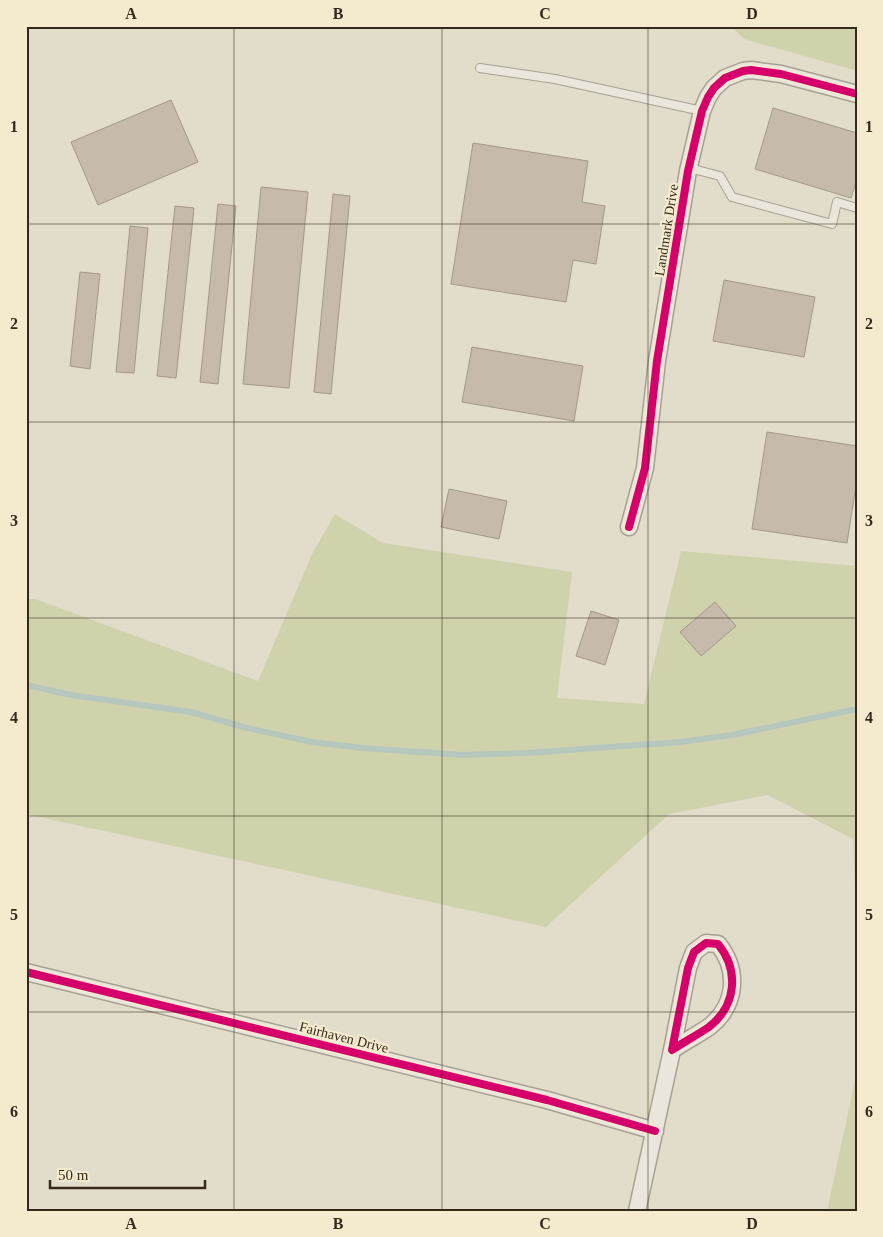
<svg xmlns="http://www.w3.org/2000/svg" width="883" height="1237" font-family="Georgia,serif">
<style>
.green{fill:#d0d2ac}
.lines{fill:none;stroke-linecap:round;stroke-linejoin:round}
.stream{stroke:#b6c8bd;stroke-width:6}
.building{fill:#c6baab;stroke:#a2988a}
.lane-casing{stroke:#a7a194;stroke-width:10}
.street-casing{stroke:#a7a194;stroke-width:19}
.lane{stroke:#eae6db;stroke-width:8}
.street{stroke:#eae6db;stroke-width:16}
.cycleway-casing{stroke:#f4ebcf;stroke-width:11}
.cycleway{stroke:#d6006c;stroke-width:8}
.grid{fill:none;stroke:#35291c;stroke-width:1;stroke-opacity:0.55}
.labels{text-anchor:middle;stroke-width:4.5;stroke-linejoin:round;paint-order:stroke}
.street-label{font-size:14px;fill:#35291c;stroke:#f4ebcf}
.neatline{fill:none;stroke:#35291c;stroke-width:2}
.grid-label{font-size:16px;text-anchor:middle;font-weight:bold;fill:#35291c}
</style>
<rect width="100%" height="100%" fill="#e2dcca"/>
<g class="green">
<path d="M 731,26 L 857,26 L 857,71 L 744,39 Z"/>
<path d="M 335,514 L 383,543 L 572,572 L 557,698 L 644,704 L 681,551 L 857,566 L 857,933 L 853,839 L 768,795 L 669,814 L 546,927 L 26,814 L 26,599 L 35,599 L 258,681 L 312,554 Z"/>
<path d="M 857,1071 L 857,1211 L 827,1211 Z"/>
</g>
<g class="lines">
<path class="stream" d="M 26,685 L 71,695 L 191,712 L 247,728 L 312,742 L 362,748 L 463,755 L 527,753 L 680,742 L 732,735 L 857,709"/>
</g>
<g class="building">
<path d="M 171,100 L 198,162 L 98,205 L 71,142 Z"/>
<path d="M 773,108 L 857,133 L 857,179 L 851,198 L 755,169 Z"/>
<path d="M 473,143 L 588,161 L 582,202 L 605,206 L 596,264 L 573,260 L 566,302 L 451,284 Z"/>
<path d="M 261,187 L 308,192 L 289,388 L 243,384 Z"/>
<path d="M 333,194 L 350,196 L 331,394 L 314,392 Z"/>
<path d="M 218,204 L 236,206 L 218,384 L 200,382 Z"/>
<path d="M 175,206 L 194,208 L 176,378 L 157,376 Z"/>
<path d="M 130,226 L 148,228 L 134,373 L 116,372 Z"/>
<path d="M 80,272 L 100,274 L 90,369 L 70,366 Z"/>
<path d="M 724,280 L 815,297 L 804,357 L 713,341 Z"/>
<path d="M 472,347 L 583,366 L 574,421 L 462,402 Z"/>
<path d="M 767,432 L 857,446 L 857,479 L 847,543 L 752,529 Z"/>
<path d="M 449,489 L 507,501 L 499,539 L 441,527 Z"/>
<path d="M 715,602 L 736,626 L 701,656 L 680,632 Z"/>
<path d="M 591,611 L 619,620 L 605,665 L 576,656 Z"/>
</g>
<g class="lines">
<g class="lane-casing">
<g id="lane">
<path d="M 480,68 L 555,79 L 702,111"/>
<path d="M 689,168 L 720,176 L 732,197 L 832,224 L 837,202 L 857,208"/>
</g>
</g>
<g class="street-casing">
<g id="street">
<path d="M 629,527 L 645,468 L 657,361 L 688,171 L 702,111 L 708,97 L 714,88 L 725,78 L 743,71 L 751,70 L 781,74 L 857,94"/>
<path d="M 706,943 L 718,944 C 739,970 737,1005 709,1027 C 697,1035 684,1042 672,1050 L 688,968 L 694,952 Z"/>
<path d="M 26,972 L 547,1100 L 655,1131"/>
<path d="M 637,1211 L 672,1050"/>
</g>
</g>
<use href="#lane" class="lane"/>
<use href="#street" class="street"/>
<g class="cycleway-casing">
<g id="cycleway">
<path d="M 629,527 L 645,468 L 657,361 L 688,171 L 702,111 L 708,97 L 714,88 L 725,78 L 743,71 L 751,70 L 781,74 L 857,94"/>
<path d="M 706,943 L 718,944 C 739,970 737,1005 709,1027 C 697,1035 684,1042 672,1050 L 688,968 L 694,952 Z"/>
<path d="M 26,972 L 547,1100 L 655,1131"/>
</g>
</g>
<use href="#cycleway" class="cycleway"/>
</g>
<path class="grid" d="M 234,26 L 234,1211M 442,26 L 442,1211M 648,26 L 648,1211M 26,224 L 857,224M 26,422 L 857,422M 26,618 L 857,618M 26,816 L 857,816M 26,1012 L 857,1012"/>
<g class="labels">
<g class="street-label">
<text transform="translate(666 230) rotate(-81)" y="5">Landmark Drive</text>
<text transform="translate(344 1037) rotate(14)" y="5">Fairhaven Drive</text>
</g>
</g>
<rect width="883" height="1237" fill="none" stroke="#f4ebcf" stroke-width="55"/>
<path d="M50 1180v8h155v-8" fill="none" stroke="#35291c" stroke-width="2.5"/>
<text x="58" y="1180" font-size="15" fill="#35291c" stroke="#f4ebcf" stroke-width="4" paint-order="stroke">50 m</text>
<rect x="28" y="28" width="828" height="1182" class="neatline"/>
<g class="grid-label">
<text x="131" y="19">A</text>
<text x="338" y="19">B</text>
<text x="545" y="19">C</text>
<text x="752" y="19">D</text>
<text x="14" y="132">1</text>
<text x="869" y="132">1</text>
<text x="14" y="329">2</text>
<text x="869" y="329">2</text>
<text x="14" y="526">3</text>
<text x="869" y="526">3</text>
<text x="14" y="723">4</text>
<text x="869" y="723">4</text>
<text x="14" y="920">5</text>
<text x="869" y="920">5</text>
<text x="14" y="1117">6</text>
<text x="869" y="1117">6</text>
<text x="131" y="1229">A</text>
<text x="338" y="1229">B</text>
<text x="545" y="1229">C</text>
<text x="752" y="1229">D</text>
</g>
</svg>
